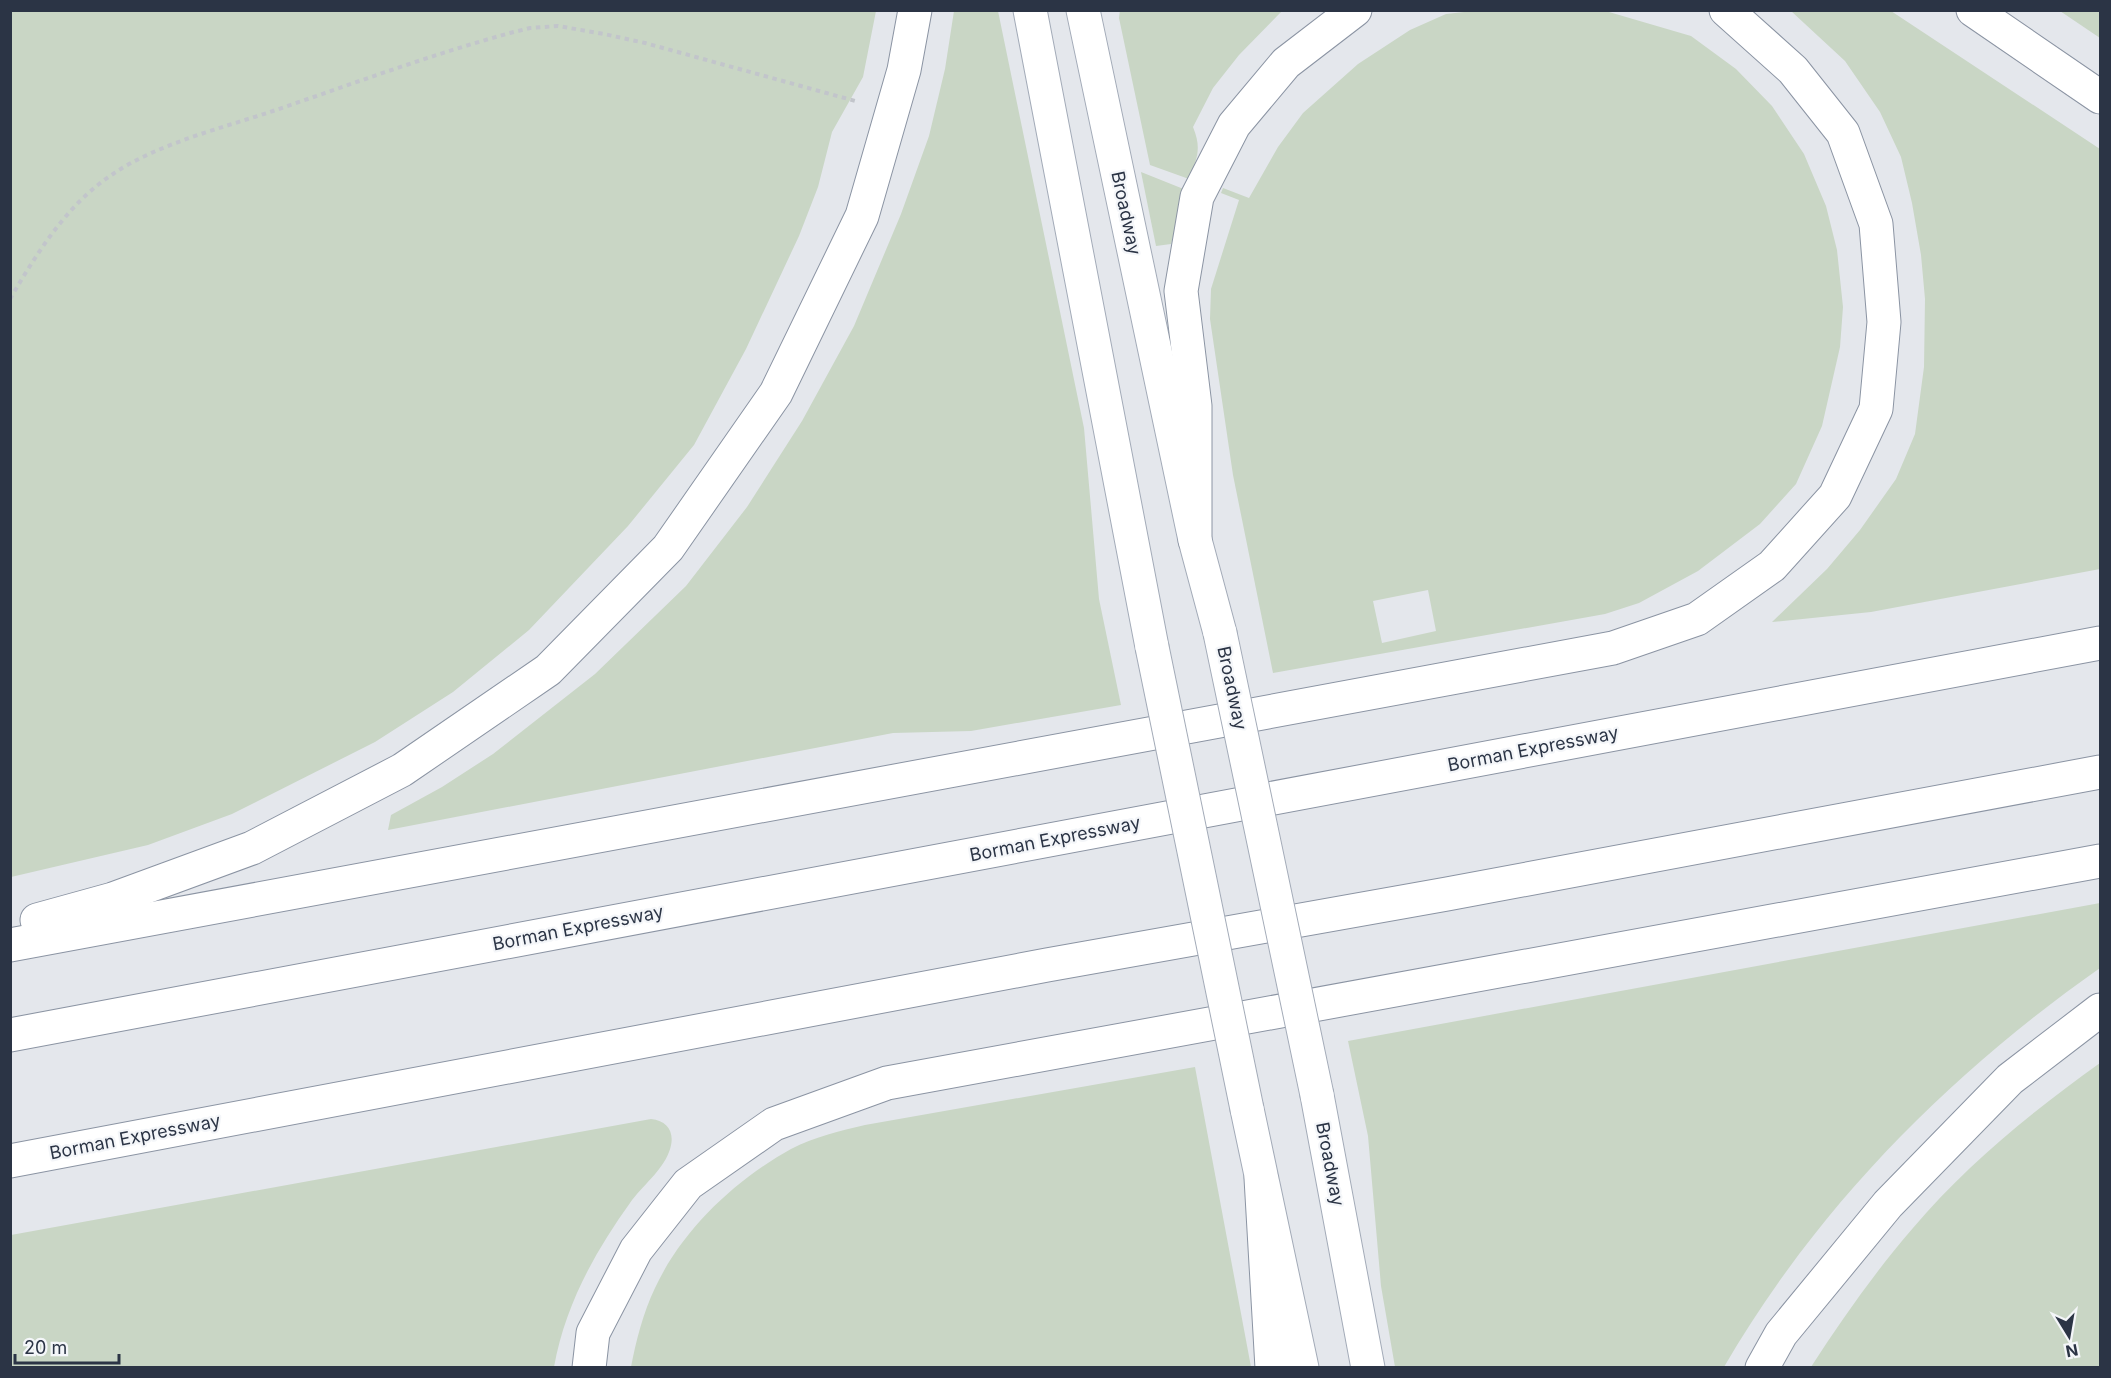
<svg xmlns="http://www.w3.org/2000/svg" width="2111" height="1378" font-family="Inter,sans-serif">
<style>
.green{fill:#c9d6c5;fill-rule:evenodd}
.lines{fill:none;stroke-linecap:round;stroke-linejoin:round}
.primary-casing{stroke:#a3abb8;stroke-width:35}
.highway-casing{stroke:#8b94a3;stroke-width:35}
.path{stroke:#c2c5cb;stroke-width:4;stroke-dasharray:4.5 4.5;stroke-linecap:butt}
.primary{stroke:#fff;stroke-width:33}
.highway{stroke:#fff;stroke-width:33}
.primary-bridge-casing{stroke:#a3abb8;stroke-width:35;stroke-linecap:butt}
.primary-bridge{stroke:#fff;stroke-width:33}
.labels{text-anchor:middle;stroke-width:4.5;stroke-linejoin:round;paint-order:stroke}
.street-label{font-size:18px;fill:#2b3445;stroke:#f4f6f9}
</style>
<rect width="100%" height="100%" fill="#e4e7ec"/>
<g class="green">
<path d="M 1120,10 L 1282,11 L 1239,55 L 1213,88 L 1193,127 C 1202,149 1197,158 1189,179 L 1150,165 L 1119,18 Z"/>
<path d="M 1482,10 L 1609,12 L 1691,36 L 1736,69 L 1772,106 L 1804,154 L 1826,206 L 1837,250 L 1843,307 L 1840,347 L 1822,426 L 1796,484 L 1760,524 L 1698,571 L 1639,603 L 1605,614 L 1273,673 L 1233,475 L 1210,319 L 1211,289 L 1239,200 L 1221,193 L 1223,188 L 1249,198 L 1278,147 L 1303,113 L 1358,64 L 1410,30 L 1446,14 ZM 1428,590 L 1436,631 L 1382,643 L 1373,601 Z"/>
<path d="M 10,11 L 876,11 L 863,77 L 832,132 L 818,187 L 799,236 L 746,349 L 694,445 L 628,526 L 529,630 L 453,692 L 375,742 L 232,814 L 148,845 L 11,877 Z"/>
<path d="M 954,11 L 998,11 L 1084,428 L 1099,599 L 1121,705 L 971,731 L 893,733 L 388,830 L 391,815 L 442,787 L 493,754 L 595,674 L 686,586 L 747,507 L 802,421 L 854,326 L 901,214 L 929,136 L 945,69 Z"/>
<path d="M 1791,11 L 1891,11 L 2100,149 L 2100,569 L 1871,612 L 1772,622 L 1827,569 L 1860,530 L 1896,479 L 1915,434 L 1924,367 L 1925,299 L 1921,255 L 1912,203 L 1901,157 L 1880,112 L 1845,61 Z"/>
<path d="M 2060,11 L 2100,11 L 2100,38 Z"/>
<path d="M 1141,172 L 1186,190 L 1171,244 L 1156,246 Z"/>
<path d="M 2100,903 L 2100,968 C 1949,1074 1817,1207 1724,1367 L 1395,1367 L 1381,1286 L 1368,1136 L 1348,1041 Z"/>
<path d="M 2100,1063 L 2100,1367 L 1811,1367 C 1842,1319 1875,1272 1913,1228 C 1965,1166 2034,1110 2100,1063 Z"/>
<path d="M 1195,1067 L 1251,1367 L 631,1367 C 636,1341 643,1313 655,1288 C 682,1230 735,1180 791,1149 C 814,1137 840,1131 865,1125 Z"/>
<path d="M 651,1119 C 669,1121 676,1134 669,1152 C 662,1171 642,1186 630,1203 C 594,1253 565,1306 554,1367 L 11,1367 L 11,1235 Z"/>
</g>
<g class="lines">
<g class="primary-casing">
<g id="primary">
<path d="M 1030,10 L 1152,647"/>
<path d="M 1083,10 L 1195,540 L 1220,633"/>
<path d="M 1317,1095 L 1368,1368"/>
<path d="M 1247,1109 L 1302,1368"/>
</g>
</g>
<g class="highway-casing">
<g id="highway">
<path d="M 1973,10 L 2100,97"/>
<path d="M 1195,540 L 1195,406 L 1181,291 L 1197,197 L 1234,125 L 1286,63 L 1355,10"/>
<path d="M 37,920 L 113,899 L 252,848 L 402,770 L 548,670 L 668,548 L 776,393 L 862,216 L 904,70 L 915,10"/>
<path d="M 10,945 L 1613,648 L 1697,619 L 1772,566 L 1835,496 L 1876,409 L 1884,322 L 1876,224 L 1843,133 L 1793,70 L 1726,10"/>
<path d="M 10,1035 L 2100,643"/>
<path d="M 10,1161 L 1047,965 L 1447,894 L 2100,772"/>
<path d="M 1261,1178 L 1272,1368"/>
<path d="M 589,1368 L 593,1333 L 636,1250 L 688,1184 L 774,1124 L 887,1083 L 2100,861"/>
<path d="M 1762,1368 L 1781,1334 L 1888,1204 L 2010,1079 L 2100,1010"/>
</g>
</g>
<path class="path" d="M 10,299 C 37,253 67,204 113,174 C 157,144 222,128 273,111 C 352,84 430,55 510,33 L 530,28 L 558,26 L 604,34 L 645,43 L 859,102"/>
<use href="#primary" class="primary"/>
<use href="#highway" class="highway"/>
<g class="primary-bridge-casing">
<g id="primary-bridge">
<path d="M 1220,633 L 1317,1095"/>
<path d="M 1152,647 L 1247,1109"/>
</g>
</g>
<use href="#primary-bridge" class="primary-bridge"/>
</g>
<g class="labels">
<g class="street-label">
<text transform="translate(1126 213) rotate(78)" y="6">Broadway</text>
<text transform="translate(1232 688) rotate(78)" y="6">Broadway</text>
<text transform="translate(1533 749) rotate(-11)" y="6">Borman Expressway</text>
<text transform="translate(1055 839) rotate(-11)" y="6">Borman Expressway</text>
<text transform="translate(578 928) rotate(-11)" y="6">Borman Expressway</text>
<text transform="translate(135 1137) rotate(-11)" y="6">Borman Expressway</text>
<text transform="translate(1330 1164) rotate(79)" y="6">Broadway</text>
</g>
</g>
<rect width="2111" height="1378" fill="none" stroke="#2b3445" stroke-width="24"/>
<g transform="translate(2069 1336) rotate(169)" stroke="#f4f6f9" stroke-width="4.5" paint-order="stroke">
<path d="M0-4.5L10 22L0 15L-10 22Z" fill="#2b3445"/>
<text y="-9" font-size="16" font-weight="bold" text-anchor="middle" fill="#2b3445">N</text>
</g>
<path d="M15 1354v9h104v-9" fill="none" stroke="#2b3445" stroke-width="3"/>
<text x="24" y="1354" font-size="18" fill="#2b3445" stroke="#f4f6f9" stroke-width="4.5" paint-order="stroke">20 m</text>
</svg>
